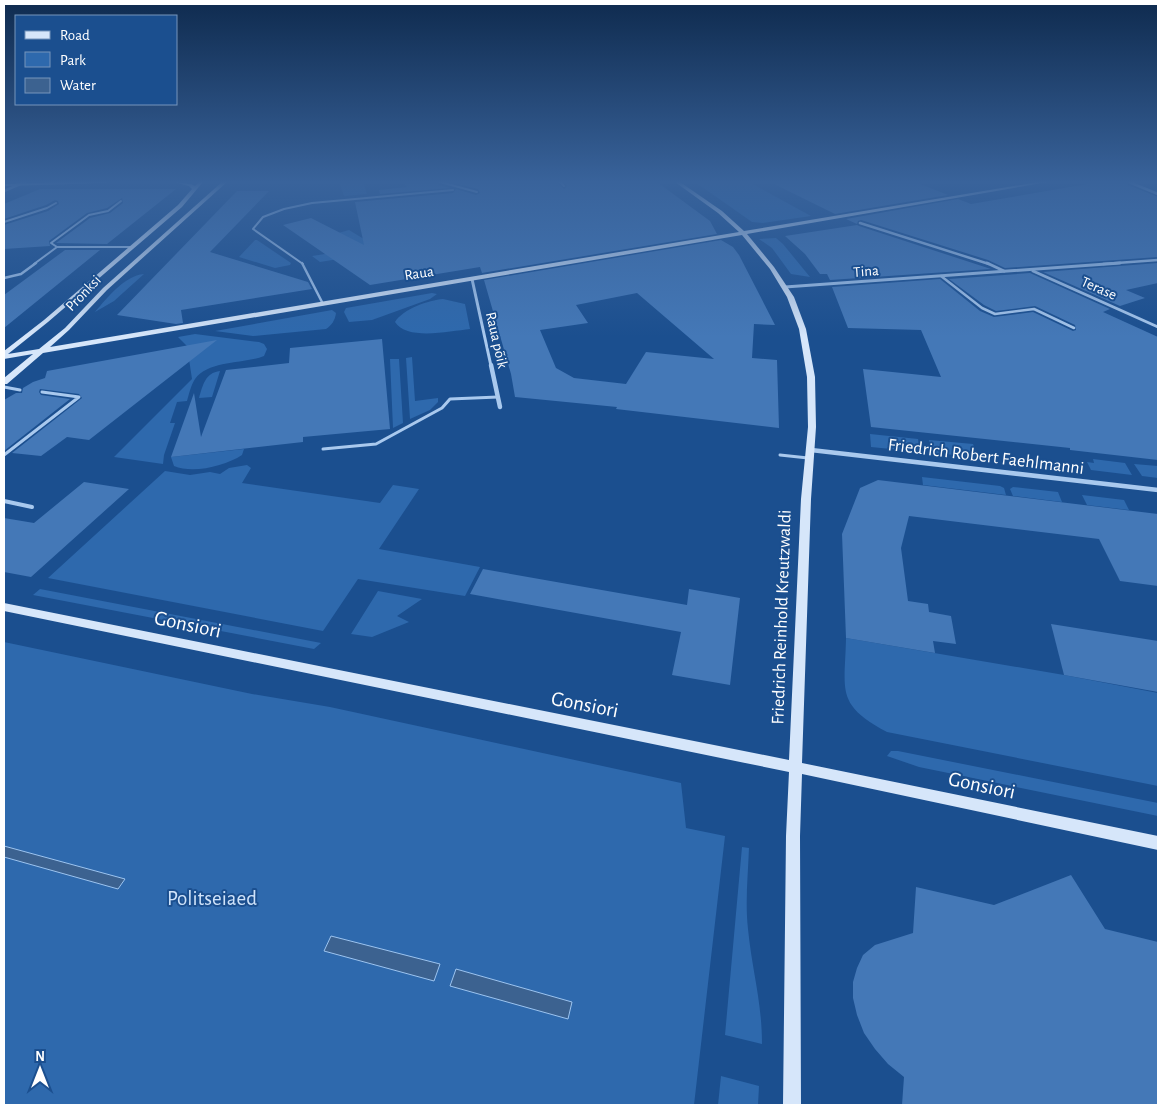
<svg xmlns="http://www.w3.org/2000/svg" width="1162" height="1109" font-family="'Alegreya Sans',sans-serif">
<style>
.green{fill:#2e69ad}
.water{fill:#3c6290;stroke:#9cc4f0}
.building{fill:#4478b7;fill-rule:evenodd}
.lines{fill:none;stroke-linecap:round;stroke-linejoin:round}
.lane-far3{stroke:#a9c9ee;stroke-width:2}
.lane-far2{stroke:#a9c9ee;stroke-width:2.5}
.lane-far1{stroke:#a9c9ee;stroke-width:3}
.lane{stroke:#a9c9ee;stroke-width:4}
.street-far2{stroke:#a9c9ee;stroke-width:2.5}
.street-far1{stroke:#a9c9ee;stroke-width:3}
.street{stroke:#a9c9ee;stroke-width:4.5}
.secondary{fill:#d6e6fa;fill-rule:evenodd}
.labels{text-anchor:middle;stroke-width:4;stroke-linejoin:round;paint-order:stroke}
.far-street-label{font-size:15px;fill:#fff;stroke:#1b4f8f}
.street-label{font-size:18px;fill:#fff;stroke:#1b4f8f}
.near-street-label{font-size:21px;fill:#fff;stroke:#1b4f8f}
.near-park-label{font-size:21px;fill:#cfe3fa;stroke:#1b4f8f}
</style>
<rect width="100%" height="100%" fill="#1b4f8f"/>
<g class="green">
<path d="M 363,182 L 367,194 L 344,196 L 340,184 Z"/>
<path d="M 695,182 L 749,182 L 811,216 L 763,223 L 752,222 Z"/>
<path d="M 349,230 L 382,250 L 382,252 L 320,262 L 312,256 L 325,254 L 335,234 Z"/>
<path d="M 776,238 L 783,244 L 810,277 L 791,274 L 772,248 L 759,239 Z"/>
<path d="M 255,240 L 257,240 L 291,263 L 290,265 L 275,268 L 239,257 Z"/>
<path d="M 144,274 L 114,301 L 95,312 C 108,297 124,276 144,274 Z"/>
<path d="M 432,293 L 437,294 L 430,299 L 372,320 L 349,322 L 344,312 L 346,308 Z"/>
<path d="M 443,299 L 465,304 L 470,329 C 450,331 407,341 395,322 C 403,309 429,300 443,299 Z"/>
<path d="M 332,310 L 336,313 C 335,320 332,325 326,329 L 253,336 L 215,331 Z"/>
<path d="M 195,334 L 259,342 L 264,344 L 267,349 L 264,356 C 244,364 209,360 195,379 C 191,385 189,394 187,401 L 177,402 L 170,423 L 175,423 L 164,455 L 163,464 L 114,457 L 192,379 L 187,346 L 178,337 Z"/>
<path d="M 412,357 L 415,401 L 438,398 L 438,402 L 430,410 L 410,419 L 406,358 Z"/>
<path d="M 390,359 L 399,359 L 403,423 L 393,428 Z"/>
<path d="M 220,371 L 212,397 L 199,398 C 203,385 205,373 220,371 Z"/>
<path d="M 870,434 L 918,439 L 921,452 L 871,447 Z"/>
<path d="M 929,440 L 973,444 L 978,457 L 933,453 Z"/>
<path d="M 244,449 L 242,455 C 225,466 193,474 174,466 L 171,457 Z"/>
<path d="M 1093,459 L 1125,463 L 1132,475 L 1091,470 L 1087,462 L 1094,463 Z"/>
<path d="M 1134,464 L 1158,466 L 1158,478 L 1142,476 Z"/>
<path d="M 247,465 L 251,468 L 242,483 L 380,503 L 393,485 L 419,489 L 379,549 L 480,567 L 465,596 L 358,579 L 323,631 L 48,578 L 165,471 L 190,475 L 210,472 L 220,474 L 229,468 Z"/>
<path d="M 922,477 L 1000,486 L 1004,488 L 1006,495 L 923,485 Z"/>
<path d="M 1013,487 L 1058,492 L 1062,502 L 1013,496 L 1010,489 Z"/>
<path d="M 1082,495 L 1124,500 L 1129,510 L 1087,505 Z"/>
<path d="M 40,589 L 321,643 L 314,649 L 33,595 Z"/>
<path d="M 378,591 L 422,599 L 397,616 L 409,622 L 372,637 L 351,634 Z"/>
<path d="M 846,638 L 1064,675 L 1158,693 L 1158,786 L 887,732 C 835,704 845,691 846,638 Z"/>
<path d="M 4,642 L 252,694 L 330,707 L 681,783 L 686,828 L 725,836 L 694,1105 L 4,1105 Z"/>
<path d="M 891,751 L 898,751 L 1158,803 L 1158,816 L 919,767 L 887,756 Z"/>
<path d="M 742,847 L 749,848 C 748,875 745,902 748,929 C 752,970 762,1002 762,1044 L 725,1035 Z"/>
<path d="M 721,1076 L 759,1086 L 758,1105 L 718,1105 Z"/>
</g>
<g class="water">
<path d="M 4,846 L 125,879 L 118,889 L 4,857 Z"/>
<path d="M 331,936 L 440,964 L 434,981 L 324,951 Z"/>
<path d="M 456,969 L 572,1002 L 568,1019 L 450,986 Z"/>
</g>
<g class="building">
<path d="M 403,182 L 437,182 L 439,185 L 450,188 L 380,194 L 379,190 L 407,187 Z"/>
<path d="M 450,182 L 557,182 L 564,189 L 567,186 L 564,182 L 657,182 L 710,221 L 717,234 L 482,273 L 480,267 L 370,285 L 283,225 L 311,218 L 364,245 L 355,202 L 453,193 L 456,189 L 476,195 L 480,193 L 478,189 Z"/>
<path d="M 770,182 L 915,182 L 948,195 L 835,214 Z"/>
<path d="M 1099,182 L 1126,182 L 1128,185 L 1158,197 L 1158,257 L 1005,268 L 988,260 L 861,220 L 858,221 L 857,224 L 846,219 L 958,199 L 971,204 Z"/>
<path d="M 40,189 L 176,189 L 107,244 L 56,243 L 90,218 L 110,213 L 123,203 L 122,198 L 107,208 L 87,213 L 49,241 L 50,246 L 4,249 L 4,225 L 48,211 L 59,204 L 58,201 L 55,200 L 46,205 L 4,219 L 4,204 Z"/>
<path d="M 237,191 L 269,191 L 210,252 L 308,282 L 312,289 L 181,310 L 183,323 L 176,324 L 117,315 Z"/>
<path d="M 857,225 L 859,226 L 991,269 L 830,280 L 827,274 L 820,274 L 805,254 L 785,236 Z"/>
<path d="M 721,240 L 733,247 L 739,255 L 775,325 L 754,324 L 752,358 L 777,360 L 779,428 L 616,409 L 617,407 L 515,397 L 511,374 L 484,280 ZM 637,293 L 714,359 L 646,352 L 626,384 L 574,378 L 556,368 L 540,330 L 588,323 L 576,305 Z"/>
<path d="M 65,250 L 100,250 L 4,328 L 4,295 Z"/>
<path d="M 1158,263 L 1158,283 L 1126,290 L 1145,298 L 1120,306 L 1043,272 Z"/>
<path d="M 1030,273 L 1110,309 L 1103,312 L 1158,337 L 1158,460 L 1070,450 L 1070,448 L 871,427 L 863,369 L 941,377 L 921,330 L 848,328 L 832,287 L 940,279 L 980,311 L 994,317 L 1033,312 L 1073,331 L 1076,330 L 1075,325 L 1035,306 L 996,311 L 984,305 L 949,279 Z"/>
<path d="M 382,339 L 390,429 L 303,437 L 303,442 L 171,457 L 194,393 L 201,437 L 226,370 L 289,363 L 290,348 Z"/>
<path d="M 217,340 L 89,440 L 67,437 L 41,456 L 12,453 L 82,398 L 79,394 L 40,389 L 39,392 L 41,395 L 70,399 L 4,451 L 4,400 L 16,393 L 22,393 L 23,388 L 33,382 L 45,378 L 47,371 Z"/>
<path d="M 878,480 L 1158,514 L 1158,586 L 1120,581 L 1099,539 L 909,516 L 901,548 L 908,601 L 928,604 L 929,612 L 951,616 L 956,644 L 933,641 L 935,653 L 846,638 L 842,534 L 860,488 Z"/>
<path d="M 84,482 L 129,489 L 31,577 L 4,572 L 4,518 L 34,523 Z"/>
<path d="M 483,569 L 687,605 L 689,589 L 740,598 L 730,685 L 672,675 L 681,632 L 470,594 Z"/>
<path d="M 1051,624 L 1158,641 L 1158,692 L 1064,675 Z"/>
<path d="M 1071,875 L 1105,929 L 1158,942 L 1158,1105 L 902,1105 L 904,1077 L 888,1064 L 875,1049 L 864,1033 L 857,1015 L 853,998 L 853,982 L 857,968 L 863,955 L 875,945 L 913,933 L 916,887 L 994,905 Z"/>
</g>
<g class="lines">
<g class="lane-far3">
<path d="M 440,182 L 477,192"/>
<path d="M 560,182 L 564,186"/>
<path d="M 4,222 L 47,208 L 56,203"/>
<path d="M 57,247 L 51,243 L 89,215 L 108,211 L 121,201"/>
<path d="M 34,264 L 57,247 L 131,247"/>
<path d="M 303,264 L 253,229 L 263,217 L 284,209 L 312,203 L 453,190"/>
</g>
<g class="lane-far2">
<path d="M 302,263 L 323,304"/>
<path d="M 941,276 L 982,308 L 995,314 L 1034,309 L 1074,328"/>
<path d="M 4,278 L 21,274 L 36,263"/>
</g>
<g class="lane-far1">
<path d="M 4,387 L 20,390"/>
<path d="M 323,449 L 376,444 L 442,408 L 450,399 L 498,397"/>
<path d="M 4,455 L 79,397 L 42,392"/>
<path d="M 780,455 L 808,458"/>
</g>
<path class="lane" d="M 4,501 L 32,507"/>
<g class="street-far2">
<path d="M 1129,182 L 1158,194"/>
<path d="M 4,191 L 25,182"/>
<path d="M 860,223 L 989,264"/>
<path d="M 1103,264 L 1158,260"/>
</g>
<g class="street-far1">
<path d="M 987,263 L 1004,271"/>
<path d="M 1033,271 L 1158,327"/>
<path d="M 472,279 L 491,366"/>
<path d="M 785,287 L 1120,263"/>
</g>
<g class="street">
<path d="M 491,365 L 500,407"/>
<path d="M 811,450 L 1158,490"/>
</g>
<g class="secondary">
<path d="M 62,182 L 107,182 L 105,183 L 4,186 L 4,184 Z"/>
<path d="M 173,182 L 191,184 L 195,186 L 199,182 L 203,182 L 182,207 L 48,322 L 8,354 L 39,349 L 65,328 L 103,288 L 222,182 L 227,182 L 107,290 L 69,330 L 50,347 L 739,232 L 718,213 L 675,182 L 680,182 L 722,211 L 744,231 L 1038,182 L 1048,182 L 747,234 L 774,267 L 794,297 L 806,329 L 815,377 L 816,427 L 811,499 L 802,763 L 1158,836 L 1158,850 L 802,774 L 800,836 L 801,1105 L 783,1105 L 786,836 L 789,772 L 4,611 L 4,603 L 789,760 L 801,499 L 808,427 L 807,377 L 799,329 L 787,297 L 770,269 L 742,235 L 43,353 L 7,384 L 4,384 L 4,378 L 33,354 L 4,359 L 4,351 L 44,320 L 178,205 L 192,189 L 189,186 Z"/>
</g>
</g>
<linearGradient id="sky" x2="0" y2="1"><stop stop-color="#0f2b4f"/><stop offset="0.54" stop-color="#39639b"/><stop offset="1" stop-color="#39639b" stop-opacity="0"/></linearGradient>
<rect width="1162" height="337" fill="url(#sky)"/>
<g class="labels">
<g class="far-street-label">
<text transform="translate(866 271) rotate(-4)" y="5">Tina</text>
<text transform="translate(419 273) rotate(-9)" y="5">Raua</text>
<text transform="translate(1099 288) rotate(24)" y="5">Terase</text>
<text transform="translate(83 293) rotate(-46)" y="5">Pronksi</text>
<text transform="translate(497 340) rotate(77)" y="5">Raua põik</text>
</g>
<g class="street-label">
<text transform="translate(986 456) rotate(7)" y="6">Friedrich Robert Faehlmanni</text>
<text transform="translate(781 617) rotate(-88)" y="6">Friedrich Reinhold Kreutzwaldi</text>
</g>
<g class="near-street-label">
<text transform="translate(188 624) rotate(12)" y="7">Gonsiori</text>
<text transform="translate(585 704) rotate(11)" y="7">Gonsiori</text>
<text transform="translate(982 785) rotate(12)" y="7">Gonsiori</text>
</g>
<g class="near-park-label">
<text x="212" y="905">Politseiaed</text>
</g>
</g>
<rect width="1162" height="1109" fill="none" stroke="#ffffff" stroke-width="10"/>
<rect x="15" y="15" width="162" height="90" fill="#1b4f8f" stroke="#7695bc"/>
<rect x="25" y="31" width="25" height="8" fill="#d6e6fa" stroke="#7695bc"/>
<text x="60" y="40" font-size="15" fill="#ffffff">Road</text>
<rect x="25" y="52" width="25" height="15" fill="#2e69ad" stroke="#7695bc"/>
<text x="60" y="65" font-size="15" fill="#ffffff">Park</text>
<rect x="25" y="78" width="25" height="15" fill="#3c6290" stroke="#7695bc"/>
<text x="60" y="90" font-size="15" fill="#ffffff">Water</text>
<g transform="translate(40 1069)" stroke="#1b4f8f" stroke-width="4" paint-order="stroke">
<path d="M0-4L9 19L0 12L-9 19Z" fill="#ffffff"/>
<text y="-8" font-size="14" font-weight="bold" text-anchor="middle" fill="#ffffff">N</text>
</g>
</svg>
